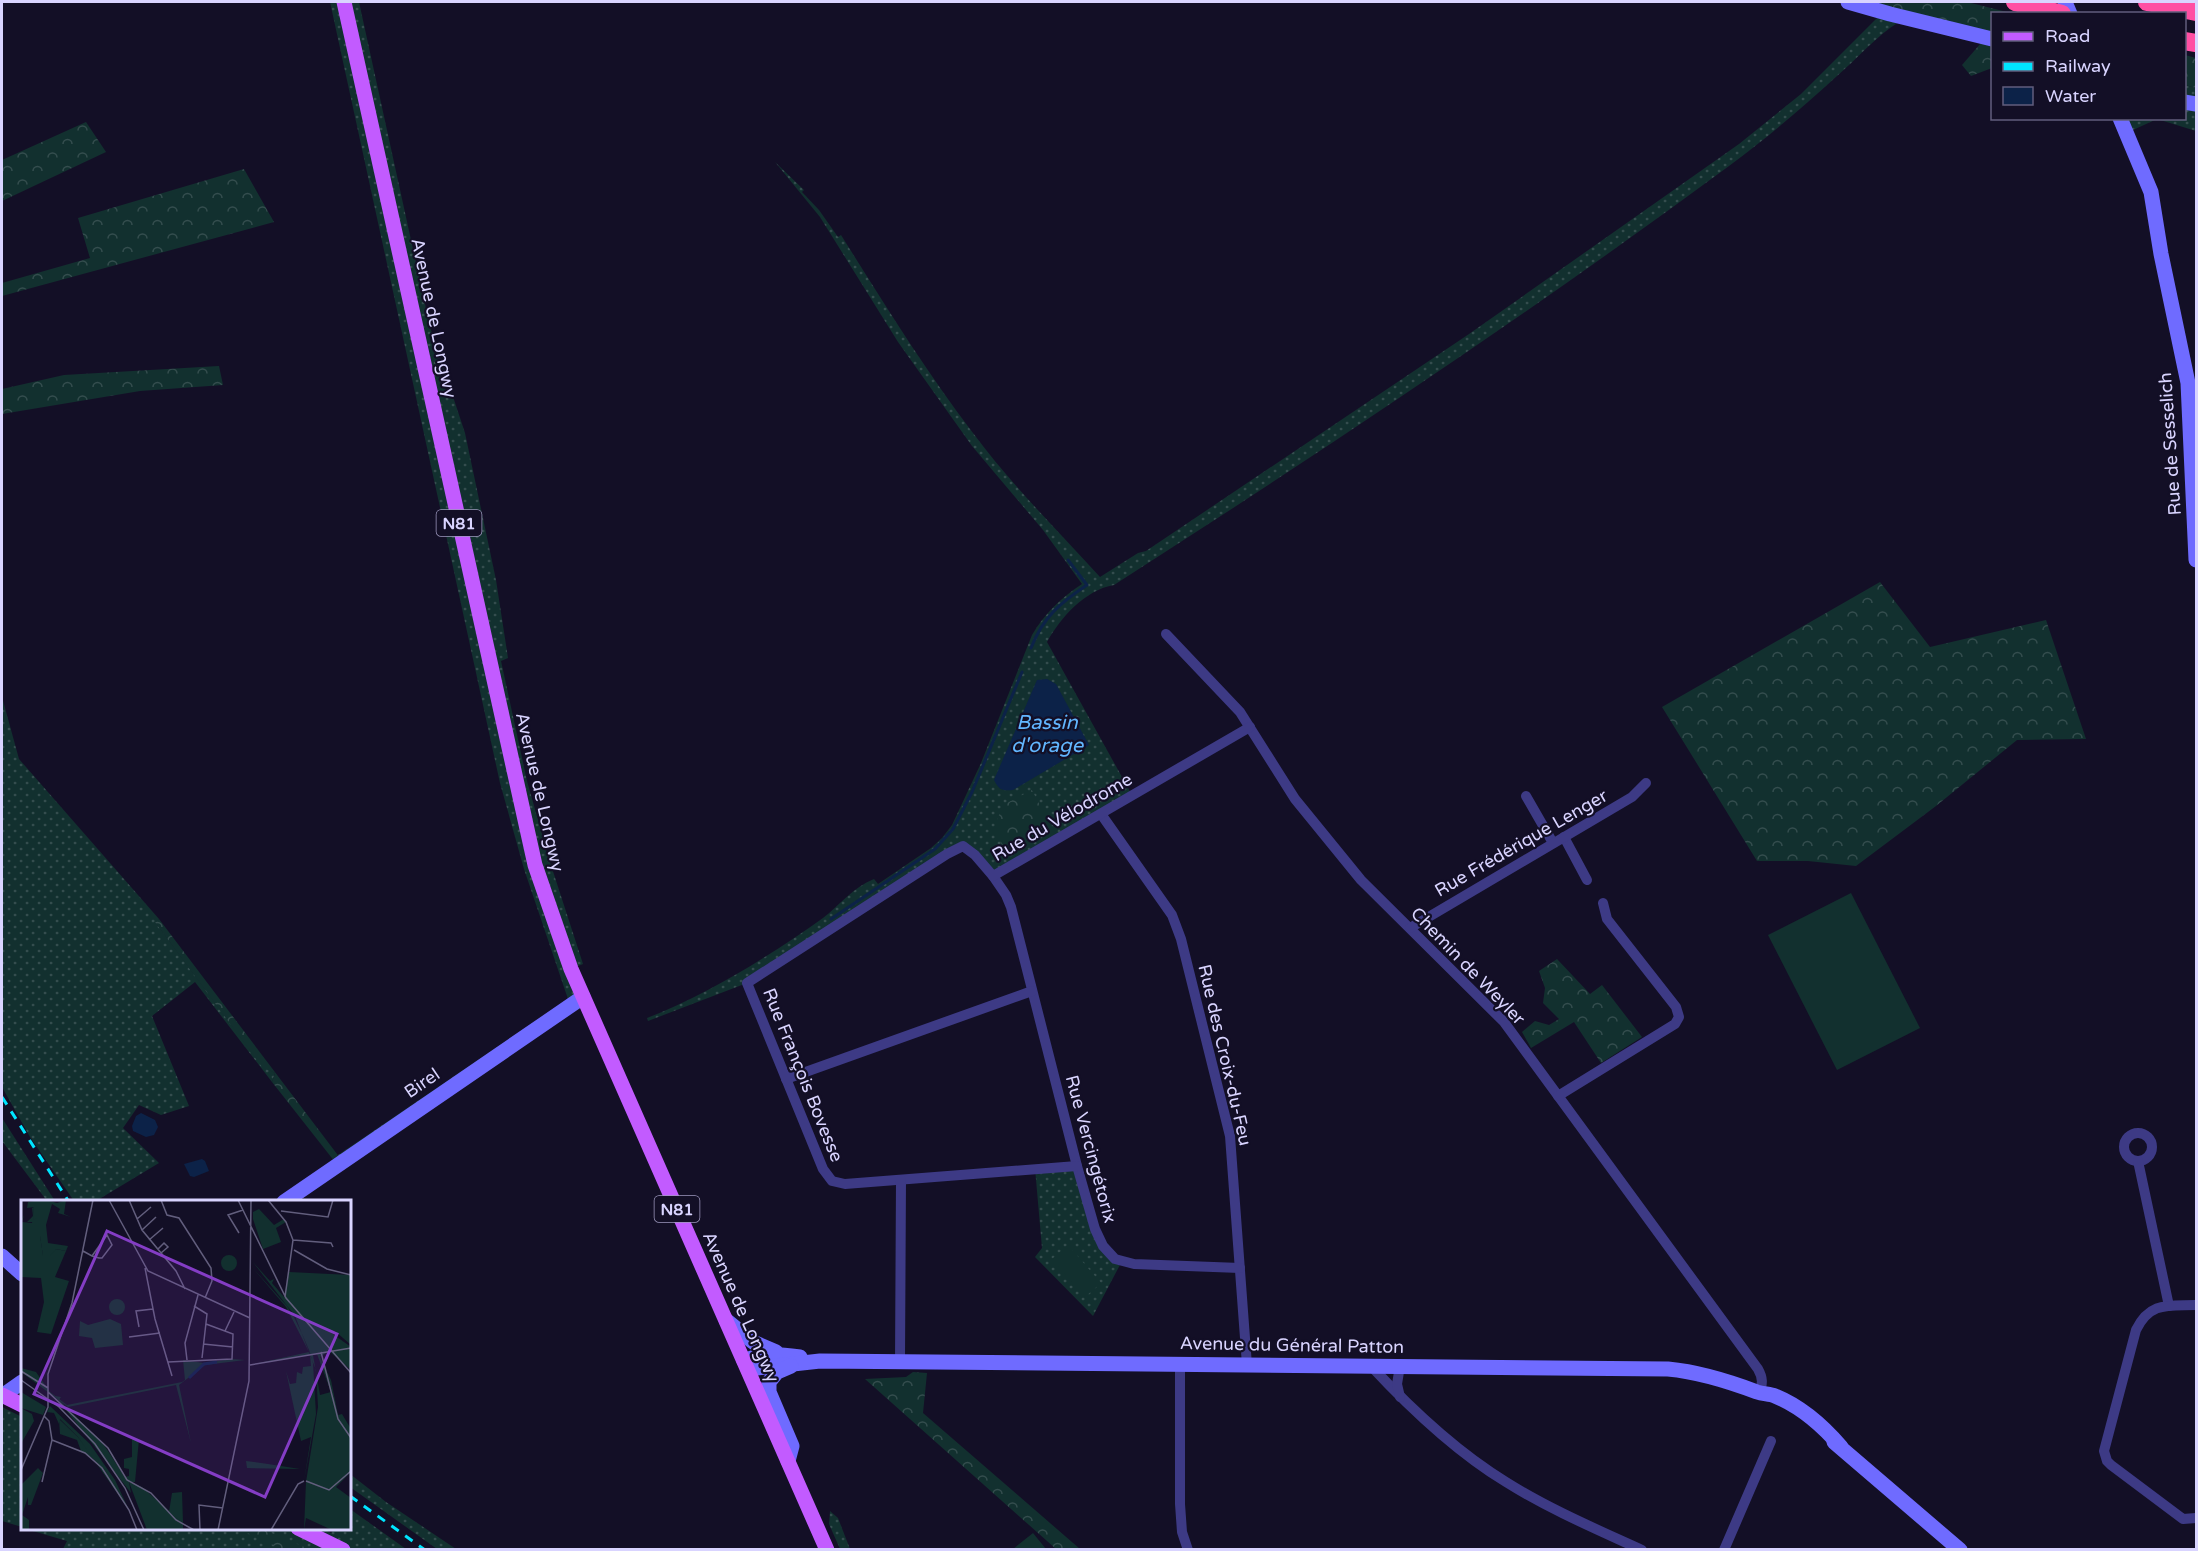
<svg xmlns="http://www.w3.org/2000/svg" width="2198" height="1551" font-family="'Varela Round',sans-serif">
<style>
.grass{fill:url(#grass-dots)}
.forest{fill:url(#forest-crowns)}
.pitch{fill:#12302f}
.water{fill:#0c2248}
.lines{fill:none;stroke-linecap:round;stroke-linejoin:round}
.stream{stroke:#0c2248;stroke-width:3}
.street{stroke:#3d3a85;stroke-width:10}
.secondary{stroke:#6f6bff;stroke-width:15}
.primary{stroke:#c25bff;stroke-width:15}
.highway{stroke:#ff4fa3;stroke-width:18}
.rail{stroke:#00e5ff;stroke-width:3;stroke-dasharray:9 8;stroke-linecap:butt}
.labels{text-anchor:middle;stroke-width:4.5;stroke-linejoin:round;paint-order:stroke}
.shield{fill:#130f26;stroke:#9e99be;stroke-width:1.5}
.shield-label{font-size:16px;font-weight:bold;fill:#d9d4ff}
.street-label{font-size:18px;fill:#d9d4ff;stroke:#130f26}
.water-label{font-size:20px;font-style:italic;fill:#62b6ff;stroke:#130f26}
.inset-river{fill:none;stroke:#0c2248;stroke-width:3}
.inset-road{fill:none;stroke:#625e7d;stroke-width:1.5}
.view{fill:#843dc5;fill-opacity:0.15;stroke:#843dc5;stroke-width:3}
.inset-edge{fill:none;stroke:#d9d4ff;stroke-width:3}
</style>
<defs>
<pattern id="grass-dots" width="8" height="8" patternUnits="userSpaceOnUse" patternTransform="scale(1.5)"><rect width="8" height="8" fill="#12302f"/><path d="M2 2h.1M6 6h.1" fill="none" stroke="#344d4e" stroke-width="1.8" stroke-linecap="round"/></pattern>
<pattern id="forest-crowns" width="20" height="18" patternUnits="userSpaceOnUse" patternTransform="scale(1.5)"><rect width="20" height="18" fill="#12302f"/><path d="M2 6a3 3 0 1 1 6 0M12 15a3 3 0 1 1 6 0" fill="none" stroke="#344d4e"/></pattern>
</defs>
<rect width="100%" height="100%" fill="#130f26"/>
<g class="grass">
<path d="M 330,2 L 359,2 L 430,327 L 465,433 L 496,580 L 508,658 L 501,661 L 527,781 L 549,859 L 583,964 L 571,969 L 583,997 L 294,1201 L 277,1202 L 339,1159 L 338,1155 L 568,999 L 524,869 L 500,783 Z"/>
<path d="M 1883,12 L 1899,22 C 1875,37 1859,57 1837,76 C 1802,108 1767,138 1729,166 C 1530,313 1323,451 1114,585 C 1085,590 1061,617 1047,642 L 1132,795 L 993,876 L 963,846 L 747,983 L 648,1021 L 647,1018 C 706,996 771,955 823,918 C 840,905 853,887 874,879 L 878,884 L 931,848 L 942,838 L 952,825 L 981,763 L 1032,635 C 1045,613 1061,598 1082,584 L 1043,530 L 972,446 L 898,342 L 820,217 L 775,162 L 804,190 L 802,192 L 819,210 L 838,237 L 841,235 C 883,302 925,370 973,433 C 1011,484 1057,530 1100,577 L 1138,553 L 1146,551 L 1469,334 L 1739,144 L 1801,94 Z"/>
<path d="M 2185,85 L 2196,88 L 2196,131 L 2157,119 L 2133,130 L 2114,119 L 2184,118 Z"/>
<path d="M 2,697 L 19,759 L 159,919 L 156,923 L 262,1066 L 275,1073 L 272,1082 L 195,982 L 152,1016 L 189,1106 L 161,1115 L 139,1105 L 123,1128 L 159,1163 L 96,1201 L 74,1201 L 30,1137 L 2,1087 Z"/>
<path d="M 2,1118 L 55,1201 L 47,1201 L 2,1141 Z"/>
<path d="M 1077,1166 L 1095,1229 L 1122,1261 L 1093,1316 L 1035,1257 L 1042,1248 L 1035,1168 Z"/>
<path d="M 2,1407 L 22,1417 L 22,1527 L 2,1521 Z"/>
<path d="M 350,1474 L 386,1502 L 456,1549 L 437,1549 L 350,1487 Z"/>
<path d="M 350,1509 L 406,1549 L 63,1549 L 67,1541 L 26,1529 L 322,1528 L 331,1533 L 334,1529 L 350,1528 Z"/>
<path d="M 830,1511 L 838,1518 L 850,1549 L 840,1549 L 829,1524 Z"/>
</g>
<g class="forest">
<path d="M 1848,2 L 1967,2 L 2011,13 L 1992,14 L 1992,39 Z"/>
<path d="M 1981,43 L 1992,46 L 1992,68 L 1971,76 L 1962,65 Z"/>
<path d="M 2185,55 L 2196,58 L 2196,88 L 2185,85 Z"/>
<path d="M 86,122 L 106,152 L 2,201 L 2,160 Z"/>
<path d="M 244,169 L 274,222 L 2,296 L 2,283 L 90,258 L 78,218 Z"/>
<path d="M 219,366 L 223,385 L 140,391 L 2,414 L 2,389 L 64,375 Z"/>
<path d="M 1880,582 L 1930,647 L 2046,620 L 2086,739 L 2017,740 L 1936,806 L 1856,866 L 1808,861 L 1757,861 L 1662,707 Z"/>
<path d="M 1032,790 L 1050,825 L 1047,833 L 1002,845 L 994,828 L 1003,805 Z"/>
<path d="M 159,919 L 340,1158 L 335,1162 L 272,1082 L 275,1073 L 262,1067 L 155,922 Z"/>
<path d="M 1557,959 L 1590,994 L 1602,985 L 1642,1037 L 1601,1063 L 1574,1022 L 1531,1048 L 1522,1032 L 1535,1021 L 1549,1025 L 1559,1019 L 1543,1003 L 1545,988 L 1539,971 Z"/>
<path d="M 913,1372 L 927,1373 L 923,1413 L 1080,1549 L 1056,1549 L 865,1379 L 906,1377 Z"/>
<path d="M 239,1529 L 262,1529 L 309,1549 L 282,1549 Z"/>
</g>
<g class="pitch">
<path d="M 1851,893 L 1920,1028 L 1837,1070 L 1768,935 Z"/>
<path d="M 1068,1245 L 1101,1283 L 1085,1297 L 1052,1259 Z"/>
<path d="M 1033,1533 L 1046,1549 L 1013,1549 Z"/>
</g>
<g class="water">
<path d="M 1047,679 L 1056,684 L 1089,745 L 1013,790 C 1002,791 999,790 994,780 L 1037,680 Z"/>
<path d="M 141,1113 L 155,1120 L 158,1127 L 154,1135 L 146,1137 L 133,1131 L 132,1126 L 136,1116 Z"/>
<path d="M 202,1159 L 205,1161 L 209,1171 L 194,1177 L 190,1176 L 184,1164 Z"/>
</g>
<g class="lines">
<g class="stream">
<path d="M 1031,648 C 1043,617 1060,603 1087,585 L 1068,560"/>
<path d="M 831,919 L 935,849 L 953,829 L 972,792 L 1022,672"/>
</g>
<g class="street">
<path d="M 1166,634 L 1240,712 L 1295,799 L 1361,880 L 1504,1022 L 1758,1369 C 1763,1378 1763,1384 1759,1393"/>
<path d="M 1526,796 L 1553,843"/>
<path d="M 1101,814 L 1172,915 L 1181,939 L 1230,1136 L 1247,1365"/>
<path d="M 1564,837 L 1587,880"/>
<path d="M 993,876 L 1006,895 L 1011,907 L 1077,1166 L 1095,1229 L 1103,1246 L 1115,1259 L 1134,1264 L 1240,1268"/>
<path d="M 1410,928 L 1632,797 L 1646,783"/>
<path d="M 786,1079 L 1032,991"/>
<path d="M 1558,1096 L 1675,1024 L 1679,1017 L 1676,1007 L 1607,919 L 1603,903"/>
<circle cx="2138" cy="1147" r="14"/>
<path d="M 2138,1161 L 2169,1306"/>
<path d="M 1077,1166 L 845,1184 L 832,1181 L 823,1169 L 747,983 L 947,854 L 963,846 L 975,855 L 993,876 L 1250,727"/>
<path d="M 2196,1305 C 2169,1306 2150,1301 2136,1330 L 2104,1451 L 2107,1461 L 2111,1465 L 2183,1519 L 2196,1518"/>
<path d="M 900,1361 L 901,1180"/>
<path d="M 1180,1364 L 1180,1504 L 1182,1532 L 1188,1550"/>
<path d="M 1371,1366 C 1411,1409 1455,1451 1506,1482 C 1549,1509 1596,1529 1642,1550"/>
<path d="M 1400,1397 L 1397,1384 L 1400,1366"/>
<path d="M 1724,1550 L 1771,1441"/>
</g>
<g class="secondary">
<path d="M 1848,2 L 1890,14 L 1992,39"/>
<path d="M 2065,2 L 2070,14"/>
<path d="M 2184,102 L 2196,104"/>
<path d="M 2120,118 L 2151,192 L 2161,254 L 2188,383 L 2196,560"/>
<path d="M 284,1202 L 583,997"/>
<path d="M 2,1256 L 22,1274"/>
<path d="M 726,1320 L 753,1342 L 776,1352"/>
<path d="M 744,1361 C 764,1352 779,1354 800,1357"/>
<path d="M 748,1369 L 820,1361 L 1668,1369 C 1700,1372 1728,1381 1757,1392 C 1763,1394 1770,1394 1775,1396 C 1802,1407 1823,1426 1841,1447"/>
<path d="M 2,1396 L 22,1382"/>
<path d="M 1834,1442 L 1960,1550"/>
<path d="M 788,1461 L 792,1446 L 769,1392 L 769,1382 L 777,1372 L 791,1366"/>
</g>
<g class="primary">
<path d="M 344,2 L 535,865 L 571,969 L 827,1550"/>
<path d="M 2,1395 L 22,1405"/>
<path d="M 298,1528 L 343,1550"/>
</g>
<g class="highway">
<path d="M 2015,2 L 2062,14"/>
<path d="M 2147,2 L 2196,12"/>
<path d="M 2184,41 L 2196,43"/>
</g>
<g class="rail">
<path d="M 2,1097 L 69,1202"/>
<path d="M 350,1496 L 425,1550"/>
</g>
</g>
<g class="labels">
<g class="shield">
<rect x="436.5" y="510" width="45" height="26" rx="4.5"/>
<rect x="654.5" y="1196" width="45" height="26" rx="4.5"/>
</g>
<g class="shield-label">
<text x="459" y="529">N81</text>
<text x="677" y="1215">N81</text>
</g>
<g class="street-label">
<text transform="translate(434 318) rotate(78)" y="6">Avenue de Longwy</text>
<text transform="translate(2170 444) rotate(-94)" y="6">Rue de Sesselich</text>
<text transform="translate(540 792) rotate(77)" y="6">Avenue de Longwy</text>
<text transform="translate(1062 817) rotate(-30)" y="6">Rue du Vélodrome</text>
<text transform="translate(1521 843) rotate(-30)" y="6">Rue Frédérique Lenger</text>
<text transform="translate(1468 966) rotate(46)" y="6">Chemin de Weyler</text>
<text transform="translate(1225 1055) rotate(77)" y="6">Rue des Croix-du-Feu</text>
<text transform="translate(803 1075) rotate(68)" y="6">Rue François Bovesse</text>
<text transform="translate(422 1083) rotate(-34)" y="6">Birel</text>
<text transform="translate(1091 1149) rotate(75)" y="6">Rue Vercingétorix</text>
<text transform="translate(741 1307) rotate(66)" y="6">Avenue de Longwy</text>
<text transform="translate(1292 1345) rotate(1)" y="6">Avenue du Général Patton</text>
</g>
<g class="water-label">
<text x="1047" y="729">Bassin<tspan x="1047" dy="23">d'orage</tspan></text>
</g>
</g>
<g transform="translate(21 1200)">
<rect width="330" height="330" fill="#130f26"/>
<path d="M 19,0 L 14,36 L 19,35 L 22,55 L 35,49 L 45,51 L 34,77 L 48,81 L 30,134 L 16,132 L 23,102 L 20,78 L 0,77 L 0,21 L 3,15 L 1,22 L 11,23 L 13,7 L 6,8 L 7,2 ZM 231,61 L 249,81 L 253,79 L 251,83 L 263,97 L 268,72 L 330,75 L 330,145 L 314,131 L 309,132 L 330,147 L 330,170 L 308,151 L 299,157 L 310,180 L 317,215 L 321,214 L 330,229 L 330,272 L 315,287 L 330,298 L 330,330 L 311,330 L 285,318 L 283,330 L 285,282 L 297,207 L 295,170 L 274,116 ZM 296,154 L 310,192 L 299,195 L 292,155 ZM 231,67 L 266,106 L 273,117 L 282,136 L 288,150 L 292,163 L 295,214 L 283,281 L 290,237 L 280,241 L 265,171 L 269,184 L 275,183 L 276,172 L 281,174 L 282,167 L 290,166 L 289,155 L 229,165 L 288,152 L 265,107 ZM 211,159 L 224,160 L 184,165 L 158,185 L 170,243 L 155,185 L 47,207 L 0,172 L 0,168 L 15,172 L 29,192 L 46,205 L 161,182 L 164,180 L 162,160 L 183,163 ZM 0,192 L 25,207 L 22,215 L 0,208 ZM 38,219 L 57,237 L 76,261 L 60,251 L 56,240 L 39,234 ZM 17,268 L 22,273 L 10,305 L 7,305 L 7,297 L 1,315 L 8,320 L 8,330 L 0,330 L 0,285 ZM 108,282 L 121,287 L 162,323 L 162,330 L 126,330 Z" fill="#12302f" fill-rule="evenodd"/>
<path d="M 26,0 L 36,3 L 45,0 L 43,14 L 50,17 L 37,13 L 39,9 L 31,4 L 25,25 L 27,43 L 47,46 L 45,51 L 35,49 L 29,56 L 22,56 L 19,36 L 14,36 L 14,22 L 6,22 L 12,16 L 11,8 L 13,7 L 12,20 L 16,18 L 16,1 ZM 89,119 L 100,124 L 102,145 L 74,148 L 71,138 L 58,136 L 59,121 L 67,125 ZM 34,196 L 40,197 L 38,200 L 83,245 L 104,277 L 108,276 L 108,269 L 103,268 L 103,259 L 111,257 L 111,239 L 118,239 L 114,282 L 108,282 L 110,293 ZM 29,206 L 69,244 L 94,280 L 108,310 L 57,237 L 39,219 L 38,224 L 33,213 L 26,212 ZM 0,208 L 11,214 L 13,221 L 1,242 ZM 225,261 L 247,264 L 279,269 L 226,268 ZM 161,292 L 162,323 L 148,312 L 151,293 Z" fill="#12302f"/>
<path d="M 238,9 L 253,25 L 263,19 L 265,22 L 255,28 L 260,42 L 242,49 L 232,19 L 232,12 ZM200 63a8 8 0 1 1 16 0a8 8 0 1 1-16 0ZM88 107a8 8 0 1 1 16 0a8 8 0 1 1-16 0Z" fill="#12302f"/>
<path class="inset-river" d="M 168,178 L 183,164 L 196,162"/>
<path class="inset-road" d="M 88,0 L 127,71 L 229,118M 108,0 L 121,30 L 155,71 L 164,89M 140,0 L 146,15 L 158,18 L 190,68 L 191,81 L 184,98M 217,0 L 265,98 L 330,173M 247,0 L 265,22 L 272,40 L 264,97M 260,11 L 307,17 L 312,0M 116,19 L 130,7M 121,30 L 135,17M 218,33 L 207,15 L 222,10M 128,40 L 142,28M 272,40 L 310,43 L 312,47M 137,49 L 143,43 L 147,47 L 140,53M 273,50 L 306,69 L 330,75M 62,51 L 71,56 L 78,58 L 81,58 L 91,45 L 86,35 L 71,56M 124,68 L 134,119 L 151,176M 173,106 L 186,114 L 181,158M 118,127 L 115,111 L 132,109M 204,131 L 213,112M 108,137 L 139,133M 182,144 L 212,147M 300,152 L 317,219 L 330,238M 166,160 L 164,143 L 177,95M 147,162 L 211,159 L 212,134 L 185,124M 229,165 L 330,148M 0,171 L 27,188M 0,180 L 38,207 L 74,244 L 104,288 L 123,330M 27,192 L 87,248 L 106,280 L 130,293 L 155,320 L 173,330M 31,240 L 64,253 L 81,268 L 108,310 L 116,330M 0,270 L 27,207 L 27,174 L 51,103 L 72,0M 285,281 L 308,290 L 330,271M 21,282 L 31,240 L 28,221 L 23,216M 179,330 L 178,305 L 202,308M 197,330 L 228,181 L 230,0M 250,330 L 277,284 L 283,281"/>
<path class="view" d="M 86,31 L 316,134 L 244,297 L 13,194 Z"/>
<rect width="330" height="330" class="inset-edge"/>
</g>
<rect width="2198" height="1551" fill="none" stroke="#d9d4ff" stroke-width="6"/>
<rect x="1991" y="12" width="195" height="108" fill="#130f26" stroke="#625e7d" stroke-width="1.5"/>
<rect x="2003" y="32" width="30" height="9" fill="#c25bff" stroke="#625e7d" stroke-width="1.5"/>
<text x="2045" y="42" font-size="18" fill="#d9d4ff">Road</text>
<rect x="2003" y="62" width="30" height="9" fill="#00e5ff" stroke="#625e7d" stroke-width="1.5"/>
<text x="2045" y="72" font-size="18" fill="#d9d4ff">Railway</text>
<rect x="2003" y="87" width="30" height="18" fill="#0c2248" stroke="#625e7d" stroke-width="1.5"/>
<text x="2045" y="102" font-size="18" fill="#d9d4ff">Water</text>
</svg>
